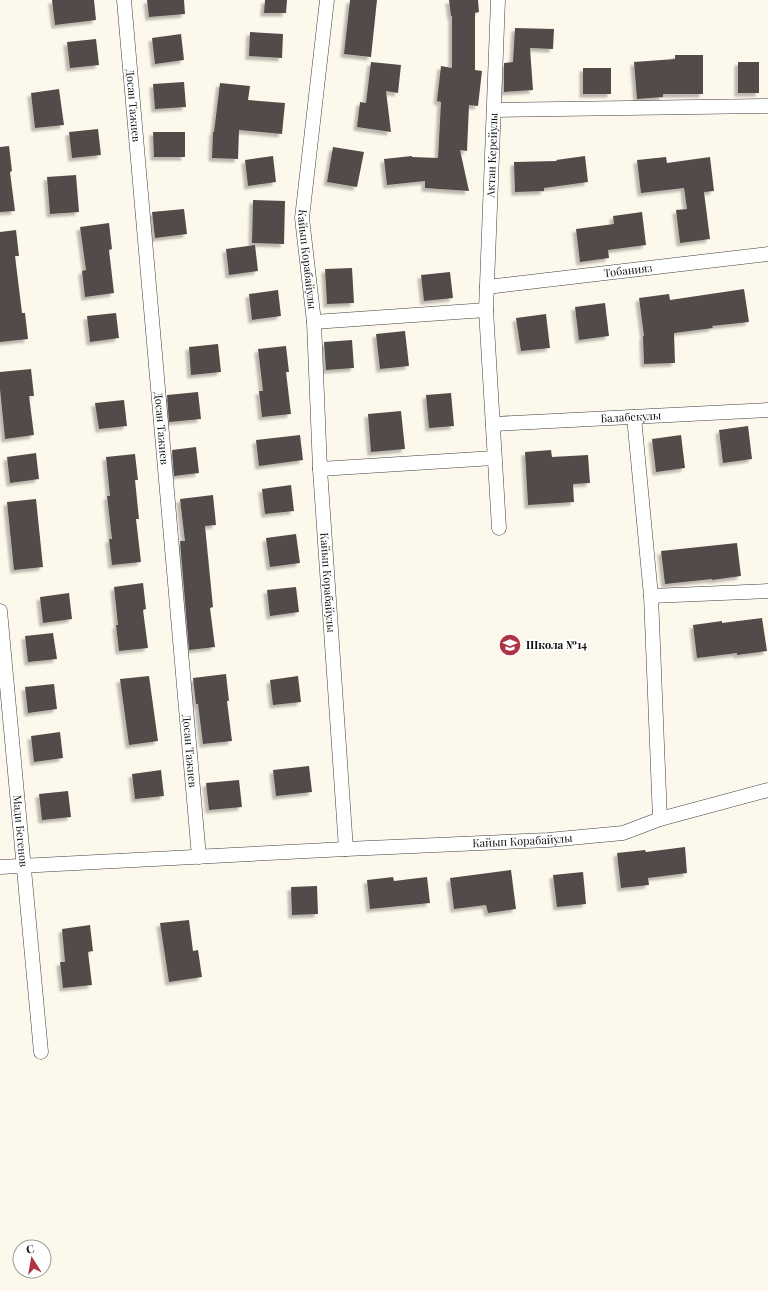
<svg xmlns="http://www.w3.org/2000/svg" width="768" height="1291" font-family="'Playfair Display',serif">
<style>
.building{fill:#534c49;filter:url(#shadow)}
.lines{fill:none;stroke-linecap:round;stroke-linejoin:round}
.street-casing{stroke:#3f3f3f;stroke-width:15}
.street{stroke:#fff;stroke-width:14}
.labels{text-anchor:middle;stroke-width:4;stroke-linejoin:round;paint-order:stroke}
.street-label{font-size:11px;fill:#0c0c0c;stroke:#fff}
.poi-label{font-size:11px;font-weight:bold;fill:#0c0c0c;stroke:#fff;text-anchor:start}
</style>
<defs>
<filter id="shadow"><feDropShadow dx="-3.5" dy="3.5" stdDeviation="1" flood-color="#0004"/></filter>
</defs>
<rect width="100%" height="100%" fill="#fdf8ec"/>
<g class="building">
<path d="M 52,0 L 94,0 L 96,20 L 55,25 Z"/>
<path d="M 147,0 L 184,0 L 185,14 L 149,17 Z"/>
<path d="M 265,0 L 287,0 L 286,13 L 264,13 Z"/>
<path d="M 350,0 L 377,0 L 371,57 L 344,54 Z"/>
<path d="M 449,0 L 478,0 L 479,12 L 475,13 L 475,70 L 482,71 L 478,106 L 469,105 L 467,151 L 460,150 L 469,191 L 425,188 L 425,181 L 387,185 L 384,159 L 412,156 L 412,157 L 438,158 L 441,102 L 437,101 L 441,66 L 452,68 L 452,16 L 451,16 Z"/>
<path d="M 515,28 L 554,29 L 553,49 L 530,48 L 533,90 L 504,92 L 504,63 L 513,62 Z"/>
<path d="M 250,32 L 283,34 L 282,58 L 249,56 Z"/>
<path d="M 181,34 L 184,60 L 155,64 L 152,38 Z"/>
<path d="M 96,39 L 99,65 L 70,68 L 67,42 Z"/>
<path d="M 675,55 L 703,55 L 703,94 L 663,94 L 663,97 L 637,99 L 634,62 L 675,59 Z"/>
<path d="M 371,62 L 401,65 L 398,93 L 386,91 L 391,132 L 357,127 L 360,102 L 366,103 Z"/>
<rect x="738" y="62" width="21" height="31"/>
<rect x="583" y="68" width="28" height="26"/>
<path d="M 184,82 L 186,107 L 155,109 L 153,84 Z"/>
<path d="M 220,83 L 250,86 L 248,100 L 285,103 L 282,134 L 239,130 L 238,159 L 212,158 L 213,132 L 214,132 Z"/>
<path d="M 59,89 L 64,125 L 35,128 L 31,93 Z"/>
<path d="M 98,129 L 101,155 L 72,158 L 69,132 Z"/>
<path d="M 153,132 L 185,132 L 185,157 L 154,157 Z"/>
<path d="M 9,146 L 12,171 L 10,172 L 15,211 L 0,212 L 0,147 Z"/>
<path d="M 333,147 L 364,152 L 357,187 L 327,182 Z"/>
<path d="M 273,156 L 276,182 L 248,186 L 245,160 Z"/>
<path d="M 585,156 L 588,182 L 544,188 L 544,191 L 515,192 L 514,162 L 557,161 L 556,160 Z"/>
<path d="M 666,157 L 667,163 L 710,157 L 714,191 L 704,192 L 710,239 L 680,243 L 676,210 L 687,209 L 684,188 L 641,193 L 637,160 Z"/>
<path d="M 76,175 L 79,212 L 50,214 L 47,177 Z"/>
<path d="M 253,200 L 285,201 L 284,244 L 252,243 Z"/>
<path d="M 184,209 L 187,234 L 155,238 L 152,212 Z"/>
<path d="M 642,212 L 646,245 L 608,250 L 609,258 L 580,262 L 576,229 L 614,224 L 613,216 Z"/>
<path d="M 109,223 L 112,249 L 109,250 L 114,293 L 85,297 L 82,271 L 86,270 L 80,227 Z"/>
<path d="M 16,230 L 19,256 L 15,256 L 22,313 L 25,313 L 28,339 L 0,342 L 0,232 Z"/>
<path d="M 255,245 L 258,271 L 229,275 L 226,249 Z"/>
<path d="M 352,268 L 354,303 L 327,304 L 325,269 Z"/>
<path d="M 450,272 L 453,298 L 424,301 L 421,275 Z"/>
<path d="M 744,289 L 749,322 L 712,326 L 713,328 L 674,333 L 675,363 L 644,364 L 643,336 L 644,336 L 639,298 L 669,294 L 670,300 Z"/>
<path d="M 278,290 L 281,316 L 252,320 L 249,294 Z"/>
<path d="M 605,303 L 609,336 L 579,340 L 575,307 Z"/>
<path d="M 116,313 L 119,338 L 90,342 L 87,316 Z"/>
<path d="M 546,314 L 550,348 L 521,351 L 516,318 Z"/>
<path d="M 405,331 L 409,366 L 380,369 L 376,334 Z"/>
<path d="M 352,340 L 354,368 L 326,370 L 324,342 Z"/>
<path d="M 218,344 L 221,372 L 191,375 L 189,347 Z"/>
<path d="M 286,346 L 289,372 L 286,372 L 291,414 L 262,417 L 259,391 L 263,391 L 258,349 Z"/>
<path d="M 31,369 L 34,396 L 29,396 L 34,435 L 5,439 L 0,389 L 0,372 Z"/>
<path d="M 198,392 L 201,419 L 169,422 L 167,395 Z"/>
<path d="M 451,393 L 454,426 L 429,428 L 426,395 Z"/>
<path d="M 124,400 L 127,426 L 99,429 L 95,403 Z"/>
<path d="M 401,411 L 405,449 L 371,452 L 368,414 Z"/>
<path d="M 748,426 L 752,459 L 723,463 L 719,430 Z"/>
<path d="M 300,435 L 303,460 L 259,466 L 256,440 Z"/>
<path d="M 681,435 L 685,468 L 656,472 L 652,439 Z"/>
<path d="M 196,447 L 199,473 L 174,476 L 172,450 Z"/>
<path d="M 551,450 L 552,457 L 588,455 L 590,483 L 573,484 L 574,502 L 528,505 L 525,452 Z"/>
<path d="M 36,453 L 39,479 L 10,483 L 7,457 Z"/>
<path d="M 135,454 L 138,480 L 135,480 L 139,519 L 136,519 L 141,562 L 112,565 L 109,539 L 112,539 L 107,496 L 110,496 L 106,457 Z"/>
<path d="M 291,485 L 294,511 L 265,514 L 262,489 Z"/>
<path d="M 213,495 L 216,525 L 205,526 L 213,607 L 210,608 L 215,647 L 189,650 L 180,541 L 185,541 L 180,499 Z"/>
<path d="M 36,499 L 43,567 L 14,570 L 7,502 Z"/>
<path d="M 296,534 L 300,563 L 270,567 L 266,538 Z"/>
<path d="M 737,543 L 741,576 L 712,580 L 712,579 L 665,584 L 661,551 Z"/>
<path d="M 143,583 L 146,609 L 143,610 L 148,648 L 119,651 L 116,625 L 118,625 L 114,587 Z"/>
<path d="M 296,587 L 299,612 L 270,616 L 267,590 Z"/>
<path d="M 69,593 L 72,619 L 43,623 L 40,597 Z"/>
<path d="M 762,618 L 767,651 L 737,655 L 737,653 L 697,658 L 693,625 L 722,621 L 722,623 Z"/>
<path d="M 53,633 L 57,659 L 28,662 L 25,636 Z"/>
<path d="M 226,674 L 229,701 L 227,701 L 232,741 L 203,744 L 198,704 L 196,704 L 193,678 Z"/>
<path d="M 149,676 L 158,741 L 129,745 L 120,679 Z"/>
<path d="M 298,676 L 301,702 L 273,705 L 270,680 Z"/>
<path d="M 54,684 L 57,709 L 28,713 L 25,687 Z"/>
<path d="M 60,732 L 63,758 L 34,762 L 31,736 Z"/>
<path d="M 309,766 L 312,792 L 276,796 L 273,770 Z"/>
<path d="M 161,770 L 164,796 L 135,799 L 132,774 Z"/>
<path d="M 239,780 L 242,807 L 209,810 L 206,783 Z"/>
<path d="M 68,791 L 71,817 L 42,820 L 39,794 Z"/>
<path d="M 685,847 L 687,873 L 648,878 L 649,885 L 621,888 L 617,853 L 645,850 L 646,852 Z"/>
<path d="M 511,870 L 516,909 L 488,913 L 486,905 L 454,909 L 450,878 Z"/>
<path d="M 583,872 L 586,904 L 557,907 L 553,875 Z"/>
<path d="M 393,877 L 394,881 L 427,877 L 430,903 L 370,909 L 367,880 Z"/>
<path d="M 317,886 L 318,914 L 292,915 L 291,887 Z"/>
<path d="M 189,920 L 193,951 L 198,950 L 202,977 L 169,982 L 160,923 Z"/>
<path d="M 90,925 L 93,951 L 88,952 L 92,985 L 63,988 L 60,962 L 65,962 L 62,929 Z"/>
</g>
<g class="lines">
<g class="street-casing">
<g id="street">
<path id="s1" d="M 124,0 L 199,857"/>
<path id="s2" d="M 327,0 L 302,218 L 314,322 L 320,469 L 346,849"/>
<path d="M 494,110 L 768,106"/>
<path id="s3" d="M 487,287 L 768,254"/>
<path id="s4" d="M 486,310 L 498,0"/>
<path d="M 314,322 L 486,310 L 499,528"/>
<path d="M 634,417 L 651,596 L 660,819"/>
<path id="s5" d="M 493,424 L 768,410"/>
<path d="M 320,469 L 494,458"/>
<path d="M 651,596 L 768,591"/>
<path id="s6" d="M 0,611 L 41,1052"/>
<path id="s7" d="M 0,867 L 346,849 L 548,840 L 623,833 L 660,819 L 768,790"/>
</g>
</g>
<use href="#street" class="street"/>
</g>
<defs>
<g id="school-disc" transform="scale(1.15)"><circle r="9.5" fill="#ac3445" stroke="#fff"/><path d="M0-5L7-2L0 1L-7-2ZM-4 1L0 2.5L4 1V4Q0 6-4 4Z" fill="#fff"/></g>
</defs>
<g fill-rule="evenodd">
<use href="#school-disc" x="510" y="645"/>
</g>
<g class="labels">
<g class="street-label">
<text dy="4" stroke="none"><textPath href="#s1" startOffset="106">Досан Тажиев</textPath></text>
<text dy="4" stroke="none"><textPath href="#s4" startOffset="155">Актан Керейулы</textPath></text>
<text dy="4" stroke="none"><textPath href="#s2" startOffset="261">Кайып Корабайулы</textPath></text>
<text dy="4" stroke="none"><textPath href="#s3" startOffset="142">Тобанияз</textPath></text>
<text dy="4" stroke="none"><textPath href="#s5" startOffset="138">Балабекулы</textPath></text>
<text dy="4" stroke="none"><textPath href="#s1" startOffset="430">Досан Тажиев</textPath></text>
<text dy="4" stroke="none"><textPath href="#s2" startOffset="585">Кайып Корабайулы</textPath></text>
<text dy="4" stroke="none"><textPath href="#s1" startOffset="754">Досан Тажиев</textPath></text>
<text dy="4" stroke="none"><textPath href="#s6" startOffset="221">Мади Бегенов</textPath></text>
<text dy="4" stroke="none"><textPath href="#s7" startOffset="523">Кайып Корабайулы</textPath></text>
</g>
<g class="poi-label">
<text x="526" y="649">Школа №14</text>
</g>
</g>
<g transform="translate(32 1259) rotate(349)"><circle r="19" fill="#ffffff" stroke="#9e9e9e"/>
<path d="M0-3L7 15L0 10L-7 15Z" fill="#ac3445"/>
<text y="-6" font-size="11" font-weight="bold" text-anchor="middle" fill="#0c0c0c">С</text>
</g>
</svg>
